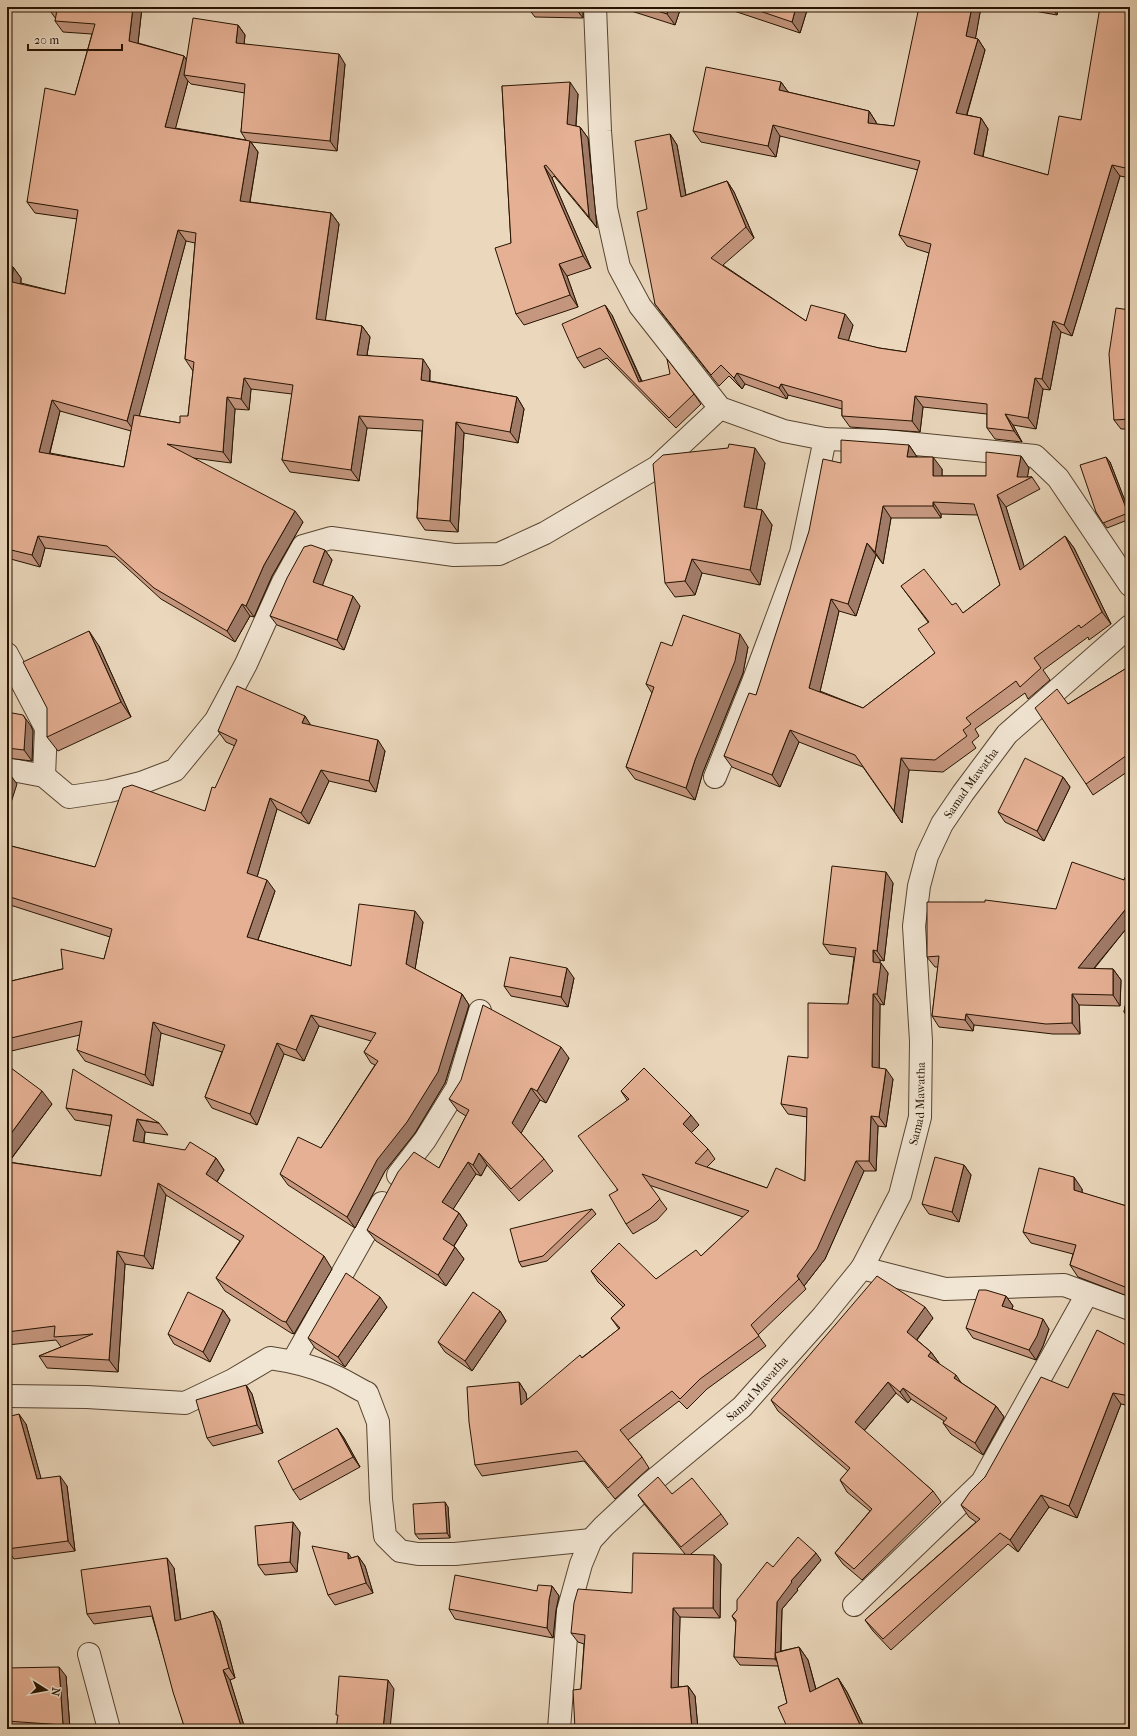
<svg xmlns="http://www.w3.org/2000/svg" width="1137" height="1736" font-family="'IM FELL French Canon',serif">
<style>
.lines{fill:none;stroke-linecap:round;stroke-linejoin:round}
.minor-casing{stroke:#574430;stroke-width:24}
.minor{stroke:#f1e5d3;stroke-width:22}
.wall{fill:#c5977f;stroke:#261301;fill-rule:evenodd}
.shaded-wall{fill:#a07b68;stroke:#261301}
.building{fill:#e5b094;stroke:#261301;fill-rule:evenodd}
.labels{text-anchor:middle;stroke-width:3;stroke-linejoin:round;paint-order:stroke}
.street-label{font-size:12px;fill:#261301;stroke:#f1e5d3}
</style>
<rect width="100%" height="100%" fill="#ead7bc"/>
<filter id="stains"><feTurbulence type="fractalNoise" baseFrequency=".005" numOctaves="4"/><feColorMatrix values="0 0 0 0 .2 0 0 0 0 .09 0 0 0 0 .02 0 0 0 .5 -.17"/></filter>
<radialGradient id="worn" r=".72"><stop offset=".6" stop-color="#630" stop-opacity="0"/><stop offset="1" stop-color="#630" stop-opacity=".3"/></radialGradient>
<g class="lines">
<g class="minor-casing">
<g id="minor">
<path d="M 595,7 L 600,131 L 606,208 L 619,267 L 640,306 L 720,408 L 784,431 L 825,439 L 886,441 L 1035,456 L 1058,478 L 1130,585"/>
<path d="M 7,654 L 46,728 L 44,776"/>
<path d="M 7,769 L 44,776 L 69,797 L 109,791 L 141,783 L 175,770 L 216,720 L 246,664 L 283,582 L 303,546 L 331,538 L 454,555 L 499,554 L 545,533 L 657,467 L 720,408"/>
<path d="M 715,777 L 753,682 L 801,553 L 825,439"/>
<path d="M 398,1175 L 425,1140 L 457,1088 L 480,1011"/>
<path d="M 862,1268 L 945,1289 L 1064,1285 L 1130,1309"/>
<path d="M 293,1361 L 382,1203"/>
<path d="M 7,1396 L 87,1397 L 185,1403 L 233,1380 L 270,1358 C 291,1361 310,1365 330,1374 C 343,1379 354,1387 367,1393 L 378,1422 L 381,1499 L 385,1536 L 400,1551 L 418,1554 L 455,1554 L 591,1540"/>
<path d="M 854,1605 L 982,1482 L 1087,1294"/>
<path d="M 89,1654 L 109,1729"/>
<path id="s1" d="M 559,1729 L 568,1611 L 581,1564 L 591,1540 L 604,1526 L 648,1485 L 742,1407 L 823,1316 L 862,1268 L 900,1195 L 920,1117 L 921,1041 L 914,926 L 919,886 L 927,856 L 942,824 L 963,793 L 1007,734 L 1130,626"/>
</g>
</g>
<use href="#minor" class="minor"/>
</g>
<g class="wall">
<path d="M 142,7 L 138,43 L 184,56 L 186,60 L 238,25 L 245,35 L 244,44 L 345,64 L 337,151 L 251,142 L 258,152 L 250,202 L 331,213 L 339,224 L 325,320 L 362,326 L 370,337 L 367,355 L 430,370 L 430,381 L 517,397 L 524,409 L 518,443 L 464,433 L 458,532 L 425,530 L 417,518 L 422,431 L 367,428 L 359,481 L 290,472 L 282,460 L 292,394 L 251,389 L 249,410 L 235,409 L 231,463 L 193,458 L 303,522 L 272,576 L 254,617 L 250,616 L 235,642 L 161,599 L 115,557 L 45,548 L 40,567 L 7,558 L 7,266 L 13,267 L 21,278 L 21,283 L 65,294 L 77,219 L 35,213 L 27,202 L 75,95 L 92,34 L 63,32 L 55,21 L 56,19 L 48,8 ZM 188,81 L 191,84 L 245,93 L 241,132 L 246,140 L 175,128 ZM 186,241 L 195,243 L 185,359 L 193,371 L 188,416 L 180,423 L 139,416 ZM 60,411 L 131,431 L 124,467 L 50,453 Z"/>
<path d="M 583,7 L 583,18 L 535,17 L 528,8 Z"/>
<path d="M 623,7 L 681,7 L 675,25 L 625,9 Z"/>
<path d="M 722,7 L 808,7 L 800,33 Z"/>
<path d="M 981,7 L 975,39 L 978,39 L 985,50 L 967,115 L 981,118 L 988,129 L 983,157 L 1048,175 L 1081,120 L 1130,7 L 1130,178 L 1120,176 L 1072,336 L 1061,332 L 1050,390 L 1043,389 L 1036,429 L 1013,425 L 1022,442 L 995,439 L 987,428 L 987,414 L 923,407 L 920,432 L 850,427 L 842,416 L 842,409 L 788,395 L 787,399 L 745,384 L 742,389 L 729,376 L 719,386 L 663,315 L 655,304 L 647,209 L 670,134 L 677,145 L 686,195 L 727,181 L 734,192 L 754,238 L 723,265 L 806,321 L 853,325 L 848,341 L 879,348 L 906,352 L 929,253 L 907,246 L 899,235 L 918,170 L 780,136 L 776,157 L 701,142 L 693,131 L 781,82 L 788,92 L 869,111 L 876,122 L 876,124 L 894,126 Z"/>
<path d="M 1012,7 L 1058,7 L 1057,15 Z"/>
<path d="M 502,86 L 578,94 L 576,126 L 580,127 L 588,138 L 597,228 L 554,176 L 552,178 L 591,268 L 567,276 L 578,307 L 524,325 L 516,314 L 511,243 Z"/>
<path d="M 1130,217 L 1130,244 L 1126,239 Z"/>
<path d="M 1130,310 L 1130,429 L 1121,429 L 1114,420 Z"/>
<path d="M 612,315 L 642,381 L 694,394 L 701,404 L 676,428 L 607,358 L 584,368 L 577,358 Z"/>
<path d="M 909,445 L 917,457 L 942,469 L 942,476 L 986,476 L 1021,456 L 1029,468 L 1027,477 L 1032,477 L 1040,489 L 1006,507 L 1024,567 L 1065,536 L 1074,548 L 1111,624 L 1089,640 L 1088,637 L 1043,670 L 1050,680 L 1028,699 L 1025,693 L 975,729 L 979,736 L 972,742 L 976,748 L 943,772 L 909,770 L 902,823 L 863,767 L 799,742 L 780,787 L 732,767 L 724,756 L 756,695 L 841,463 ZM 941,514 L 978,515 L 1000,585 L 963,613 L 952,605 L 901,586 L 928,622 L 935,653 L 863,708 L 820,691 L 839,611 L 856,616 L 876,555 L 883,564 L 891,518 L 941,518 Z"/>
<path d="M 1110,462 L 1130,514 L 1130,519 L 1107,528 L 1096,512 Z"/>
<path d="M 765,463 L 756,509 L 762,510 L 772,525 L 760,585 L 702,573 L 695,595 L 675,597 L 665,583 Z"/>
<path d="M 325,550 L 332,560 L 322,585 L 360,606 L 344,650 L 277,625 L 270,616 Z"/>
<path d="M 99,646 L 131,717 L 58,751 L 47,737 Z"/>
<path d="M 672,646 L 748,647 L 743,673 L 703,772 L 695,800 L 635,779 L 626,767 L 652,693 L 646,684 Z"/>
<path d="M 1130,666 L 1130,770 L 1093,795 L 1086,784 L 1068,704 Z"/>
<path d="M 7,712 L 31,726 L 33,731 L 32,761 L 7,758 Z"/>
<path d="M 305,716 L 310,725 L 385,751 L 376,792 L 329,781 L 309,824 L 277,809 L 257,877 L 275,891 L 258,940 L 351,966 L 423,922 L 415,969 L 462,994 L 469,1005 L 445,1083 L 415,1133 L 385,1171 L 355,1228 L 288,1185 L 280,1174 L 321,1148 L 375,1065 L 371,1063 L 364,1052 L 371,1041 L 319,1026 L 304,1061 L 284,1054 L 257,1125 L 212,1108 L 205,1097 L 222,1052 L 161,1033 L 153,1086 L 85,1061 L 77,1050 L 80,1035 L 7,1052 L 7,982 L 104,959 L 110,937 L 7,904 L 7,845 L 95,867 L 205,811 L 235,746 L 226,742 L 218,731 Z"/>
<path d="M 1063,777 L 1070,787 L 1044,841 L 1005,822 L 998,812 Z"/>
<path d="M 1130,867 L 1130,924 L 1094,969 L 1113,969 L 1121,980 L 1120,1006 L 1079,1005 L 1080,1034 L 1053,1034 L 974,1025 L 973,1031 L 939,1027 L 932,1016 L 938,967 L 935,967 L 927,957 L 1056,909 L 1124,880 Z"/>
<path d="M 893,883 L 884,961 L 880,960 L 880,963 L 888,973 L 884,1005 L 880,1004 L 879,1068 L 893,1079 L 886,1127 L 878,1126 L 876,1171 L 864,1171 L 825,1259 L 804,1286 L 806,1289 L 758,1335 L 766,1346 L 707,1389 L 687,1409 L 679,1401 L 628,1440 L 642,1457 L 649,1468 L 615,1499 L 584,1461 L 482,1476 L 475,1465 L 519,1382 L 526,1393 L 527,1400 L 619,1329 L 611,1318 L 623,1307 L 598,1282 L 591,1271 L 656,1279 L 701,1256 L 743,1217 L 649,1185 L 667,1209 L 657,1220 L 633,1234 L 626,1224 L 617,1190 L 627,1100 L 621,1091 L 699,1125 L 691,1132 L 708,1149 L 715,1159 L 707,1167 L 767,1188 L 805,1181 L 807,1117 L 788,1114 L 781,1104 L 808,1058 L 848,1004 L 854,957 L 830,954 L 823,944 Z"/>
<path d="M 574,978 L 568,1007 L 511,996 L 504,986 Z"/>
<path d="M 1130,983 L 1130,1021 L 1124,1012 Z"/>
<path d="M 569,1058 L 546,1103 L 540,1100 L 521,1133 L 544,1159 L 553,1171 L 519,1201 L 487,1165 L 481,1176 L 476,1174 L 453,1209 L 459,1213 L 467,1225 L 454,1246 L 464,1259 L 446,1286 L 376,1241 L 367,1230 L 439,1168 L 466,1116 L 458,1111 L 449,1099 Z"/>
<path d="M 7,1065 L 52,1104 L 9,1162 L 101,1176 L 110,1126 L 75,1120 L 66,1108 L 159,1123 L 168,1135 L 145,1132 L 144,1143 L 216,1158 L 224,1170 L 217,1182 L 332,1269 L 294,1334 L 291,1333 L 225,1291 L 216,1278 L 240,1241 L 166,1195 L 153,1269 L 125,1264 L 118,1372 L 47,1368 L 39,1356 L 61,1347 L 56,1340 L 7,1345 Z"/>
<path d="M 964,1165 L 971,1175 L 959,1222 L 929,1214 L 922,1204 Z"/>
<path d="M 1082,1189 L 1082,1193 L 1130,1207 L 1130,1297 L 1078,1277 L 1070,1265 L 1073,1254 L 1031,1243 L 1023,1232 Z"/>
<path d="M 592,1209 L 596,1214 L 547,1261 L 522,1267 L 519,1262 Z"/>
<path d="M 1006,1296 L 1013,1306 L 1012,1309 L 1049,1329 L 1043,1346 L 1036,1360 L 973,1338 L 966,1328 Z"/>
<path d="M 387,1307 L 345,1367 L 315,1348 L 308,1338 Z"/>
<path d="M 223,1310 L 230,1320 L 210,1362 L 174,1344 L 168,1334 Z"/>
<path d="M 500,1311 L 506,1321 L 472,1371 L 445,1352 L 438,1342 Z"/>
<path d="M 933,1318 L 917,1340 L 931,1352 L 939,1363 L 939,1364 L 960,1382 L 996,1406 L 1004,1417 L 983,1455 L 951,1434 L 943,1423 L 944,1421 L 911,1399 L 908,1403 L 896,1393 L 864,1431 L 933,1491 L 941,1502 L 862,1580 L 843,1564 L 835,1553 L 870,1511 L 847,1492 L 840,1480 L 848,1471 L 778,1411 L 771,1400 Z"/>
<path d="M 1130,1347 L 1130,1406 L 1121,1404 L 1077,1518 L 1049,1507 L 1018,1552 L 1008,1544 L 891,1650 L 873,1631 L 865,1620 L 976,1522 L 969,1517 L 961,1505 L 985,1477 L 1068,1388 Z"/>
<path d="M 246,1385 L 252,1394 L 263,1433 L 213,1446 L 207,1438 Z"/>
<path d="M 26,1424 L 41,1479 L 67,1486 L 75,1551 L 14,1559 L 7,1549 Z"/>
<path d="M 337,1428 L 344,1438 L 360,1467 L 300,1500 L 293,1490 Z"/>
<path d="M 672,1494 L 721,1514 L 728,1524 L 691,1554 L 721,1564 L 720,1618 L 680,1617 L 678,1687 L 688,1686 L 695,1696 L 698,1729 L 575,1729 L 581,1689 L 584,1644 L 578,1642 L 571,1633 L 632,1593 L 685,1554 L 645,1505 L 638,1495 Z"/>
<path d="M 448,1507 L 450,1538 L 419,1539 L 415,1534 Z"/>
<path d="M 300,1532 L 297,1572 L 265,1575 L 258,1565 Z"/>
<path d="M 358,1556 L 365,1566 L 373,1593 L 335,1605 L 328,1595 L 351,1558 Z"/>
<path d="M 821,1560 L 797,1589 L 798,1590 L 782,1609 L 781,1651 L 799,1647 L 808,1660 L 816,1689 L 838,1678 L 847,1692 L 865,1729 L 788,1729 L 787,1703 L 778,1666 L 740,1665 L 734,1657 L 736,1623 L 732,1616 L 773,1567 Z"/>
<path d="M 174,1568 L 181,1620 L 213,1611 L 220,1621 L 235,1678 L 230,1680 L 245,1729 L 185,1729 L 152,1616 L 94,1624 L 87,1614 Z"/>
<path d="M 552,1586 L 559,1596 L 556,1610 L 553,1638 L 455,1619 L 449,1609 L 537,1591 Z"/>
<path d="M 7,1668 L 66,1676 L 70,1729 L 7,1729 Z"/>
</g>
<g class="shaded-wall">
<path d="M 133,7 L 142,7 L 137,52 L 129,41 Z"/>
<path d="M 576,7 L 583,7 L 583,18 L 576,9 Z"/>
<path d="M 669,7 L 681,7 L 675,25 L 667,14 Z"/>
<path d="M 796,7 L 808,7 L 800,33 L 792,22 Z"/>
<path d="M 972,7 L 981,7 L 974,47 L 966,36 Z"/>
<path d="M 1051,7 L 1058,7 L 1057,15 Z"/>
<path d="M 238,25 L 245,35 L 243,53 L 236,43 Z"/>
<path d="M 978,39 L 985,50 L 964,124 L 956,113 Z"/>
<path d="M 339,54 L 345,64 L 337,151 L 330,141 Z"/>
<path d="M 184,56 L 192,68 L 184,75 L 188,81 L 173,138 L 165,127 Z"/>
<path d="M 570,82 L 578,94 L 575,136 L 567,124 Z"/>
<path d="M 781,82 L 789,93 L 779,90 Z"/>
<path d="M 869,111 L 876,122 L 876,134 L 868,123 Z"/>
<path d="M 981,118 L 988,129 L 981,165 L 974,154 Z"/>
<path d="M 773,125 L 780,136 L 776,157 L 768,146 Z"/>
<path d="M 580,127 L 588,138 L 597,228 L 589,217 Z"/>
<path d="M 670,134 L 677,145 L 688,208 L 681,197 Z"/>
<path d="M 250,141 L 258,152 L 248,212 L 240,201 Z"/>
<path d="M 1112,165 L 1120,176 L 1072,336 L 1064,325 Z"/>
<path d="M 544,166 L 552,178 L 591,268 L 583,256 Z"/>
<path d="M 727,181 L 734,192 L 754,238 L 746,227 Z"/>
<path d="M 331,213 L 339,224 L 324,330 L 316,319 Z"/>
<path d="M 178,230 L 186,241 L 135,432 L 127,421 Z"/>
<path d="M 559,264 L 567,276 L 578,307 L 570,295 Z"/>
<path d="M 13,267 L 21,278 L 20,293 L 12,282 Z"/>
<path d="M 605,305 L 612,315 L 646,392 L 639,382 Z"/>
<path d="M 845,314 L 853,325 L 846,349 L 838,338 Z"/>
<path d="M 1053,321 L 1061,332 L 1050,390 L 1042,379 Z"/>
<path d="M 362,326 L 370,337 L 365,366 L 357,355 Z"/>
<path d="M 423,359 L 430,370 L 429,391 L 421,380 Z"/>
<path d="M 737,373 L 745,384 L 742,389 L 734,378 Z"/>
<path d="M 244,378 L 251,389 L 249,410 L 241,399 Z"/>
<path d="M 1035,378 L 1043,389 L 1036,429 L 1028,418 Z"/>
<path d="M 781,384 L 788,395 L 787,399 L 779,388 Z"/>
<path d="M 915,396 L 923,407 L 920,432 L 912,421 Z"/>
<path d="M 227,397 L 235,409 L 231,463 L 223,452 Z"/>
<path d="M 517,397 L 524,409 L 518,443 L 510,432 Z"/>
<path d="M 52,400 L 60,411 L 47,463 L 39,452 Z"/>
<path d="M 1005,414 L 1013,425 L 1022,442 L 1014,431 Z"/>
<path d="M 359,416 L 367,428 L 359,481 L 351,470 Z"/>
<path d="M 456,422 L 464,433 L 458,532 L 450,521 Z"/>
<path d="M 909,445 L 917,457 L 907,457 Z"/>
<path d="M 755,448 L 765,463 L 754,522 L 744,507 Z"/>
<path d="M 1021,456 L 1029,468 L 1027,480 L 1017,477 Z"/>
<path d="M 933,457 L 942,469 L 942,488 L 933,476 Z"/>
<path d="M 1106,457 L 1110,462 L 1130,514 L 1130,516 L 1128,513 Z"/>
<path d="M 997,495 L 1006,507 L 1029,582 L 1020,570 Z"/>
<path d="M 933,502 L 941,514 L 941,518 L 933,506 Z"/>
<path d="M 883,506 L 891,518 L 883,564 L 875,552 Z"/>
<path d="M 762,510 L 772,525 L 760,585 L 750,570 Z"/>
<path d="M 295,511 L 303,522 L 272,576 L 254,617 L 246,606 L 264,565 Z"/>
<path d="M 38,536 L 45,548 L 40,567 L 32,555 Z"/>
<path d="M 1065,536 L 1074,548 L 1111,624 L 1102,612 Z"/>
<path d="M 867,543 L 876,555 L 856,616 L 848,604 Z"/>
<path d="M 325,550 L 332,560 L 320,592 L 313,582 Z"/>
<path d="M 692,559 L 702,573 L 695,595 L 685,581 Z"/>
<path d="M 353,596 L 360,606 L 344,650 L 337,640 Z"/>
<path d="M 831,599 L 839,611 L 818,700 L 809,688 Z"/>
<path d="M 242,604 L 250,616 L 235,642 L 227,631 Z"/>
<path d="M 89,631 L 99,646 L 131,717 L 121,702 Z"/>
<path d="M 740,634 L 748,647 L 743,673 L 703,772 L 695,800 L 686,788 L 695,760 Z"/>
<path d="M 23,715 L 31,726 L 33,731 L 32,761 L 24,750 Z"/>
<path d="M 305,716 L 312,727 L 302,723 Z"/>
<path d="M 790,730 L 799,742 L 780,787 L 772,775 Z"/>
<path d="M 378,740 L 385,751 L 376,792 L 369,781 Z"/>
<path d="M 901,758 L 909,770 L 902,823 L 894,811 Z"/>
<path d="M 321,770 L 329,781 L 309,824 L 301,813 Z"/>
<path d="M 9,773 L 17,784 L 7,815 L 7,780 Z"/>
<path d="M 1063,777 L 1070,787 L 1044,841 L 1037,831 Z"/>
<path d="M 270,798 L 277,809 L 255,884 L 247,873 Z"/>
<path d="M 886,872 L 893,883 L 884,961 L 877,951 Z"/>
<path d="M 267,880 L 275,891 L 255,948 L 247,937 Z"/>
<path d="M 1129,905 L 1130,907 L 1130,924 L 1085,979 L 1078,968 Z"/>
<path d="M 415,911 L 423,922 L 414,975 L 406,964 Z"/>
<path d="M 873,950 L 880,960 L 880,969 L 881,963 L 888,973 L 884,1005 L 877,994 L 873,962 Z"/>
<path d="M 567,968 L 574,978 L 568,1007 L 561,997 Z"/>
<path d="M 1113,969 L 1121,980 L 1120,1006 L 1113,995 Z"/>
<path d="M 462,994 L 469,1005 L 445,1083 L 415,1133 L 385,1171 L 355,1228 L 347,1217 Z"/>
<path d="M 873,994 L 880,1004 L 879,1077 L 872,1067 Z"/>
<path d="M 1072,994 L 1079,1005 L 1080,1034 L 1072,1023 Z"/>
<path d="M 966,1014 L 974,1025 L 973,1031 L 965,1020 Z"/>
<path d="M 311,1015 L 319,1026 L 304,1061 L 296,1050 Z"/>
<path d="M 153,1022 L 161,1033 L 153,1086 L 145,1075 Z"/>
<path d="M 277,1043 L 284,1054 L 257,1125 L 250,1114 Z"/>
<path d="M 561,1047 L 569,1058 L 546,1103 L 537,1091 Z"/>
<path d="M 886,1069 L 893,1079 L 886,1127 L 879,1117 Z"/>
<path d="M 531,1088 L 540,1100 L 520,1135 L 512,1123 Z"/>
<path d="M 42,1091 L 52,1104 L 7,1164 L 7,1139 Z"/>
<path d="M 691,1115 L 699,1125 L 690,1134 L 683,1124 Z"/>
<path d="M 871,1116 L 878,1126 L 876,1171 L 869,1161 Z"/>
<path d="M 137,1119 L 145,1132 L 142,1153 L 133,1141 Z"/>
<path d="M 479,1153 L 487,1165 L 481,1176 L 473,1165 Z"/>
<path d="M 216,1158 L 224,1170 L 214,1186 L 206,1174 Z"/>
<path d="M 856,1161 L 864,1171 L 825,1259 L 804,1286 L 797,1276 Z"/>
<path d="M 468,1162 L 476,1174 L 450,1214 L 442,1202 Z"/>
<path d="M 964,1165 L 971,1175 L 959,1222 L 952,1212 Z"/>
<path d="M 1074,1177 L 1082,1189 L 1082,1202 L 1074,1190 Z"/>
<path d="M 158,1183 L 166,1195 L 153,1269 L 144,1256 Z"/>
<path d="M 459,1213 L 467,1225 L 451,1250 L 443,1239 Z"/>
<path d="M 455,1247 L 464,1259 L 446,1286 L 438,1275 Z"/>
<path d="M 117,1251 L 125,1264 L 118,1372 L 109,1360 Z"/>
<path d="M 324,1256 L 332,1269 L 294,1334 L 286,1322 Z"/>
<path d="M 1006,1296 L 1013,1306 L 1009,1315 L 1002,1306 Z"/>
<path d="M 380,1297 L 387,1307 L 345,1367 L 338,1357 Z"/>
<path d="M 925,1307 L 933,1318 L 914,1343 L 907,1332 Z"/>
<path d="M 223,1310 L 230,1320 L 210,1362 L 203,1352 Z"/>
<path d="M 500,1311 L 506,1321 L 472,1371 L 465,1361 Z"/>
<path d="M 1043,1319 L 1049,1329 L 1043,1346 L 1036,1360 L 1029,1350 Z"/>
<path d="M 931,1352 L 939,1363 L 936,1367 L 928,1356 Z"/>
<path d="M 956,1375 L 964,1387 L 954,1378 Z"/>
<path d="M 519,1382 L 526,1393 L 529,1416 L 521,1405 Z"/>
<path d="M 888,1382 L 896,1393 L 862,1433 L 855,1422 Z"/>
<path d="M 246,1385 L 252,1394 L 263,1433 L 257,1425 Z"/>
<path d="M 903,1388 L 911,1399 L 908,1403 L 900,1392 Z"/>
<path d="M 1113,1393 L 1121,1404 L 1077,1518 L 1069,1506 Z"/>
<path d="M 996,1406 L 1004,1417 L 983,1455 L 975,1443 Z"/>
<path d="M 19,1414 L 26,1424 L 44,1489 L 37,1479 Z"/>
<path d="M 337,1428 L 344,1438 L 360,1467 L 353,1457 Z"/>
<path d="M 60,1476 L 67,1486 L 75,1551 L 68,1541 Z"/>
<path d="M 1041,1495 L 1049,1507 L 1018,1552 L 1010,1540 Z"/>
<path d="M 445,1502 L 448,1507 L 450,1538 L 447,1533 Z"/>
<path d="M 293,1522 L 300,1532 L 297,1572 L 290,1562 Z"/>
<path d="M 348,1553 L 355,1563 L 348,1559 Z"/>
<path d="M 816,1553 L 821,1560 L 797,1589 L 798,1590 L 782,1609 L 780,1666 L 775,1659 L 777,1602 L 791,1581 Z"/>
<path d="M 714,1555 L 721,1564 L 720,1618 L 713,1608 Z"/>
<path d="M 358,1556 L 365,1566 L 373,1593 L 366,1583 Z"/>
<path d="M 167,1558 L 174,1568 L 182,1631 L 175,1621 Z"/>
<path d="M 552,1586 L 559,1596 L 556,1610 L 553,1638 L 547,1628 L 549,1600 Z"/>
<path d="M 673,1608 L 680,1617 L 678,1698 L 671,1688 Z"/>
<path d="M 213,1611 L 220,1621 L 235,1678 L 229,1668 Z"/>
<path d="M 799,1647 L 808,1660 L 820,1705 L 810,1692 Z"/>
<path d="M 59,1667 L 66,1676 L 70,1729 L 66,1729 L 63,1725 Z"/>
<path d="M 223,1670 L 230,1680 L 245,1729 L 242,1729 Z"/>
<path d="M 838,1678 L 847,1692 L 865,1729 L 862,1729 Z"/>
<path d="M 388,1680 L 394,1689 L 390,1729 L 383,1729 Z"/>
<path d="M 688,1686 L 695,1696 L 698,1729 L 692,1729 Z"/>
</g>
<g class="building">
<path d="M 48,7 L 133,7 L 129,41 L 184,56 L 165,127 L 250,141 L 240,201 L 331,213 L 316,319 L 362,326 L 357,355 L 423,359 L 421,380 L 517,397 L 510,432 L 456,422 L 450,521 L 417,518 L 423,420 L 359,416 L 351,470 L 282,460 L 293,385 L 244,378 L 241,399 L 227,397 L 223,452 L 167,444 L 295,511 L 264,565 L 246,606 L 242,604 L 227,631 L 154,588 L 107,546 L 38,536 L 32,555 L 7,549 L 7,266 L 13,267 L 12,282 L 65,294 L 78,210 L 27,202 L 45,88 L 75,95 L 95,24 L 55,21 L 57,10 L 48,8 ZM 178,230 L 196,233 L 185,359 L 194,362 L 188,416 L 180,416 L 180,423 L 134,415 L 124,467 L 39,452 L 52,400 L 127,421 Z"/>
<path d="M 528,7 L 576,7 L 576,9 L 528,8 Z"/>
<path d="M 645,7 L 669,7 L 667,14 Z"/>
<path d="M 748,7 L 796,7 L 792,22 Z"/>
<path d="M 919,7 L 972,7 L 966,36 L 978,39 L 956,113 L 981,118 L 974,154 L 1048,175 L 1059,116 L 1081,120 L 1100,7 L 1130,7 L 1130,169 L 1112,165 L 1064,325 L 1053,321 L 1042,379 L 1035,378 L 1028,418 L 1005,414 L 1014,431 L 987,428 L 987,404 L 915,396 L 912,421 L 842,416 L 842,401 L 781,384 L 779,388 L 737,373 L 734,378 L 721,365 L 711,375 L 655,304 L 637,212 L 647,209 L 635,141 L 670,134 L 681,197 L 727,181 L 746,227 L 711,258 L 806,321 L 811,305 L 845,314 L 838,338 L 879,348 L 906,352 L 931,244 L 899,235 L 920,161 L 773,125 L 768,146 L 693,131 L 706,67 L 781,82 L 779,90 L 869,111 L 868,123 L 894,126 Z"/>
<path d="M 193,18 L 238,25 L 236,43 L 339,54 L 330,141 L 241,132 L 245,84 L 184,75 Z"/>
<path d="M 570,82 L 567,124 L 580,127 L 589,217 L 546,165 L 544,166 L 583,256 L 559,264 L 570,295 L 516,314 L 495,248 L 511,243 L 502,86 Z"/>
<path d="M 1130,217 L 1130,240 L 1126,239 Z"/>
<path d="M 605,305 L 639,382 L 670,374 L 667,359 L 694,394 L 669,418 L 600,348 L 577,358 L 562,324 Z"/>
<path d="M 1116,308 L 1130,310 L 1130,419 L 1114,420 L 1109,354 Z"/>
<path d="M 841,440 L 909,445 L 907,457 L 933,457 L 933,476 L 986,476 L 986,452 L 1021,456 L 1017,477 L 1032,477 L 997,495 L 1020,570 L 1065,536 L 1102,612 L 1081,628 L 1079,625 L 1034,658 L 1041,668 L 1020,687 L 1016,681 L 966,718 L 971,724 L 963,730 L 967,736 L 935,760 L 901,758 L 894,811 L 855,755 L 790,730 L 772,775 L 724,756 L 749,693 L 756,695 L 809,531 L 823,459 L 841,463 ZM 933,502 L 974,504 L 1000,585 L 963,613 L 956,603 L 952,605 L 924,569 L 901,586 L 929,622 L 918,629 L 935,653 L 863,708 L 809,688 L 831,599 L 848,604 L 867,543 L 875,552 L 883,506 L 933,506 Z"/>
<path d="M 729,444 L 755,448 L 744,507 L 762,510 L 750,570 L 692,559 L 685,581 L 665,583 L 653,464 L 663,455 L 728,448 Z"/>
<path d="M 1106,457 L 1128,513 L 1103,523 L 1096,512 L 1080,465 Z"/>
<path d="M 311,545 L 325,550 L 313,582 L 353,596 L 337,640 L 270,616 L 287,578 L 304,547 Z"/>
<path d="M 683,615 L 740,634 L 735,661 L 695,760 L 686,788 L 626,767 L 654,687 L 646,684 L 661,642 L 672,646 Z"/>
<path d="M 89,631 L 121,702 L 47,737 L 47,708 L 23,662 Z"/>
<path d="M 1130,666 L 1130,753 L 1086,784 L 1035,708 L 1057,689 L 1068,704 Z"/>
<path d="M 237,686 L 305,716 L 302,723 L 378,740 L 369,781 L 321,770 L 301,813 L 270,798 L 247,873 L 267,880 L 247,937 L 351,966 L 359,904 L 415,911 L 406,964 L 462,994 L 438,1072 L 407,1122 L 377,1160 L 347,1217 L 280,1174 L 298,1137 L 321,1148 L 378,1061 L 364,1052 L 376,1033 L 311,1015 L 296,1050 L 277,1043 L 250,1114 L 205,1097 L 225,1045 L 153,1022 L 145,1075 L 77,1050 L 82,1021 L 7,1039 L 7,982 L 63,969 L 61,949 L 104,959 L 112,929 L 7,896 L 7,845 L 95,867 L 123,788 L 132,785 L 205,811 L 212,787 L 215,788 L 237,740 L 218,731 Z"/>
<path d="M 7,712 L 23,715 L 26,720 L 24,750 L 7,748 Z"/>
<path d="M 1025,758 L 1063,777 L 1037,831 L 998,812 Z"/>
<path d="M 7,772 L 9,773 L 7,780 Z"/>
<path d="M 1072,862 L 1124,880 L 1130,867 L 1130,906 L 1129,905 L 1078,968 L 1113,969 L 1113,995 L 1072,994 L 1072,1023 L 1046,1024 L 966,1014 L 965,1020 L 932,1016 L 939,956 L 927,957 L 927,902 L 985,902 L 985,900 L 1056,909 Z"/>
<path d="M 832,866 L 886,872 L 877,951 L 873,950 L 873,962 L 881,963 L 877,994 L 873,994 L 872,1067 L 886,1069 L 879,1117 L 871,1116 L 869,1161 L 856,1161 L 817,1249 L 797,1276 L 799,1279 L 751,1325 L 759,1336 L 700,1379 L 680,1399 L 672,1391 L 620,1430 L 642,1457 L 608,1488 L 577,1451 L 475,1465 L 469,1422 L 467,1387 L 519,1382 L 521,1405 L 580,1355 L 582,1358 L 620,1328 L 611,1318 L 625,1305 L 591,1271 L 619,1243 L 656,1279 L 696,1250 L 701,1256 L 749,1211 L 642,1174 L 660,1199 L 650,1209 L 626,1224 L 609,1195 L 618,1190 L 578,1136 L 629,1099 L 621,1091 L 644,1068 L 691,1115 L 683,1124 L 708,1149 L 695,1163 L 767,1188 L 776,1168 L 805,1181 L 807,1108 L 781,1104 L 788,1056 L 808,1058 L 808,1003 L 848,1004 L 856,948 L 823,944 Z"/>
<path d="M 510,957 L 567,968 L 561,997 L 504,986 Z"/>
<path d="M 1130,983 L 1130,1013 L 1124,1012 Z"/>
<path d="M 483,1005 L 561,1047 L 537,1091 L 531,1088 L 512,1123 L 544,1159 L 511,1189 L 479,1153 L 473,1165 L 468,1162 L 442,1202 L 459,1213 L 443,1239 L 455,1247 L 438,1275 L 367,1230 L 398,1172 L 414,1152 L 439,1168 L 469,1110 L 449,1099 L 461,1080 Z"/>
<path d="M 7,1065 L 42,1091 L 7,1139 Z"/>
<path d="M 73,1069 L 159,1123 L 137,1119 L 133,1141 L 185,1150 L 190,1142 L 216,1158 L 206,1174 L 324,1256 L 286,1322 L 282,1321 L 216,1278 L 244,1236 L 158,1183 L 144,1256 L 117,1251 L 109,1360 L 39,1356 L 93,1334 L 54,1337 L 55,1326 L 7,1332 L 7,1162 L 101,1176 L 112,1115 L 66,1108 Z"/>
<path d="M 935,1157 L 964,1165 L 952,1212 L 922,1204 Z"/>
<path d="M 1039,1168 L 1074,1177 L 1074,1190 L 1130,1207 L 1130,1289 L 1070,1265 L 1076,1245 L 1023,1232 Z"/>
<path d="M 592,1209 L 543,1256 L 519,1262 L 510,1229 Z"/>
<path d="M 346,1273 L 380,1297 L 338,1357 L 308,1338 Z"/>
<path d="M 877,1276 L 925,1307 L 907,1332 L 931,1352 L 928,1356 L 956,1375 L 954,1378 L 996,1406 L 975,1443 L 943,1423 L 947,1418 L 903,1388 L 900,1392 L 888,1382 L 855,1422 L 933,1491 L 854,1569 L 835,1553 L 872,1509 L 840,1480 L 850,1468 L 771,1400 Z"/>
<path d="M 979,1290 L 986,1290 L 1006,1296 L 1002,1306 L 1043,1319 L 1037,1336 L 1029,1350 L 966,1328 Z"/>
<path d="M 188,1292 L 223,1310 L 203,1352 L 168,1334 Z"/>
<path d="M 473,1292 L 500,1311 L 465,1361 L 438,1342 Z"/>
<path d="M 1097,1330 L 1130,1347 L 1130,1396 L 1113,1393 L 1069,1506 L 1041,1495 L 1010,1540 L 1000,1533 L 883,1639 L 865,1620 L 980,1519 L 961,1505 L 970,1492 L 985,1477 L 1041,1377 L 1068,1388 Z"/>
<path d="M 246,1385 L 257,1425 L 207,1438 L 196,1400 Z"/>
<path d="M 19,1414 L 37,1479 L 60,1476 L 68,1541 L 7,1549 L 7,1417 Z"/>
<path d="M 337,1428 L 353,1457 L 293,1490 L 278,1461 Z"/>
<path d="M 658,1477 L 672,1494 L 692,1478 L 721,1514 L 681,1547 L 638,1495 Z"/>
<path d="M 445,1502 L 447,1533 L 415,1534 L 413,1504 Z"/>
<path d="M 293,1522 L 290,1562 L 258,1565 L 255,1526 Z"/>
<path d="M 798,1537 L 816,1553 L 791,1581 L 792,1582 L 777,1602 L 775,1659 L 734,1657 L 736,1620 L 732,1616 L 737,1610 L 737,1600 L 767,1562 L 773,1567 Z"/>
<path d="M 312,1546 L 348,1553 L 348,1559 L 358,1556 L 366,1583 L 328,1595 Z"/>
<path d="M 633,1553 L 714,1555 L 713,1608 L 673,1608 L 671,1688 L 688,1686 L 692,1729 L 575,1729 L 573,1690 L 581,1689 L 585,1635 L 571,1633 L 574,1603 L 578,1589 L 632,1593 Z"/>
<path d="M 167,1558 L 175,1621 L 213,1611 L 229,1668 L 223,1670 L 242,1729 L 185,1729 L 173,1692 L 150,1606 L 87,1614 L 81,1570 Z"/>
<path d="M 455,1575 L 537,1591 L 538,1585 L 552,1586 L 549,1600 L 547,1628 L 449,1609 Z"/>
<path d="M 799,1647 L 810,1692 L 838,1678 L 862,1729 L 788,1729 L 778,1707 L 787,1703 L 775,1653 Z"/>
<path d="M 59,1667 L 63,1725 L 7,1721 L 7,1668 Z"/>
<path d="M 339,1676 L 388,1680 L 383,1729 L 336,1729 L 338,1715 L 336,1715 Z"/>
</g>
<g class="labels">
<g class="street-label">
<text dy="4" stroke="none"><textPath href="#s1" startOffset="1089">Samad Mawatha</textPath></text>
<text dy="4" stroke="none"><textPath href="#s1" startOffset="754">Samad Mawatha</textPath></text>
<text dy="4" stroke="none"><textPath href="#s1" startOffset="418">Samad Mawatha</textPath></text>
</g>
</g>
<rect width="1137" height="1736" fill="none" stroke="#ead7bc" stroke-width="24"/>
<rect x="8" y="8" width="1121" height="1720" fill="none" stroke="#261301" stroke-width="2"/>
<rect x="12" y="12" width="1113" height="1712" fill="none" stroke="#261301"/>
<g transform="translate(46 1690) rotate(101)" stroke="#f1e5d3" stroke-width="3" paint-order="stroke">
<path d="M0-3L7 15L0 10L-7 15Z" fill="#261301"/>
<text y="-6" font-size="11" font-weight="bold" text-anchor="middle" fill="#261301">N</text>
</g>
<path d="M28 44v6h94v-6" fill="none" stroke="#261301" stroke-width="2"/>
<text x="34" y="44" font-size="12" fill="#261301" stroke="#f1e5d3" stroke-width="3" paint-order="stroke">20 m</text>
<rect width="100%" height="100%" filter="url(#stains)"/>
<rect width="100%" height="100%" fill="url(#worn)"/>
</svg>
